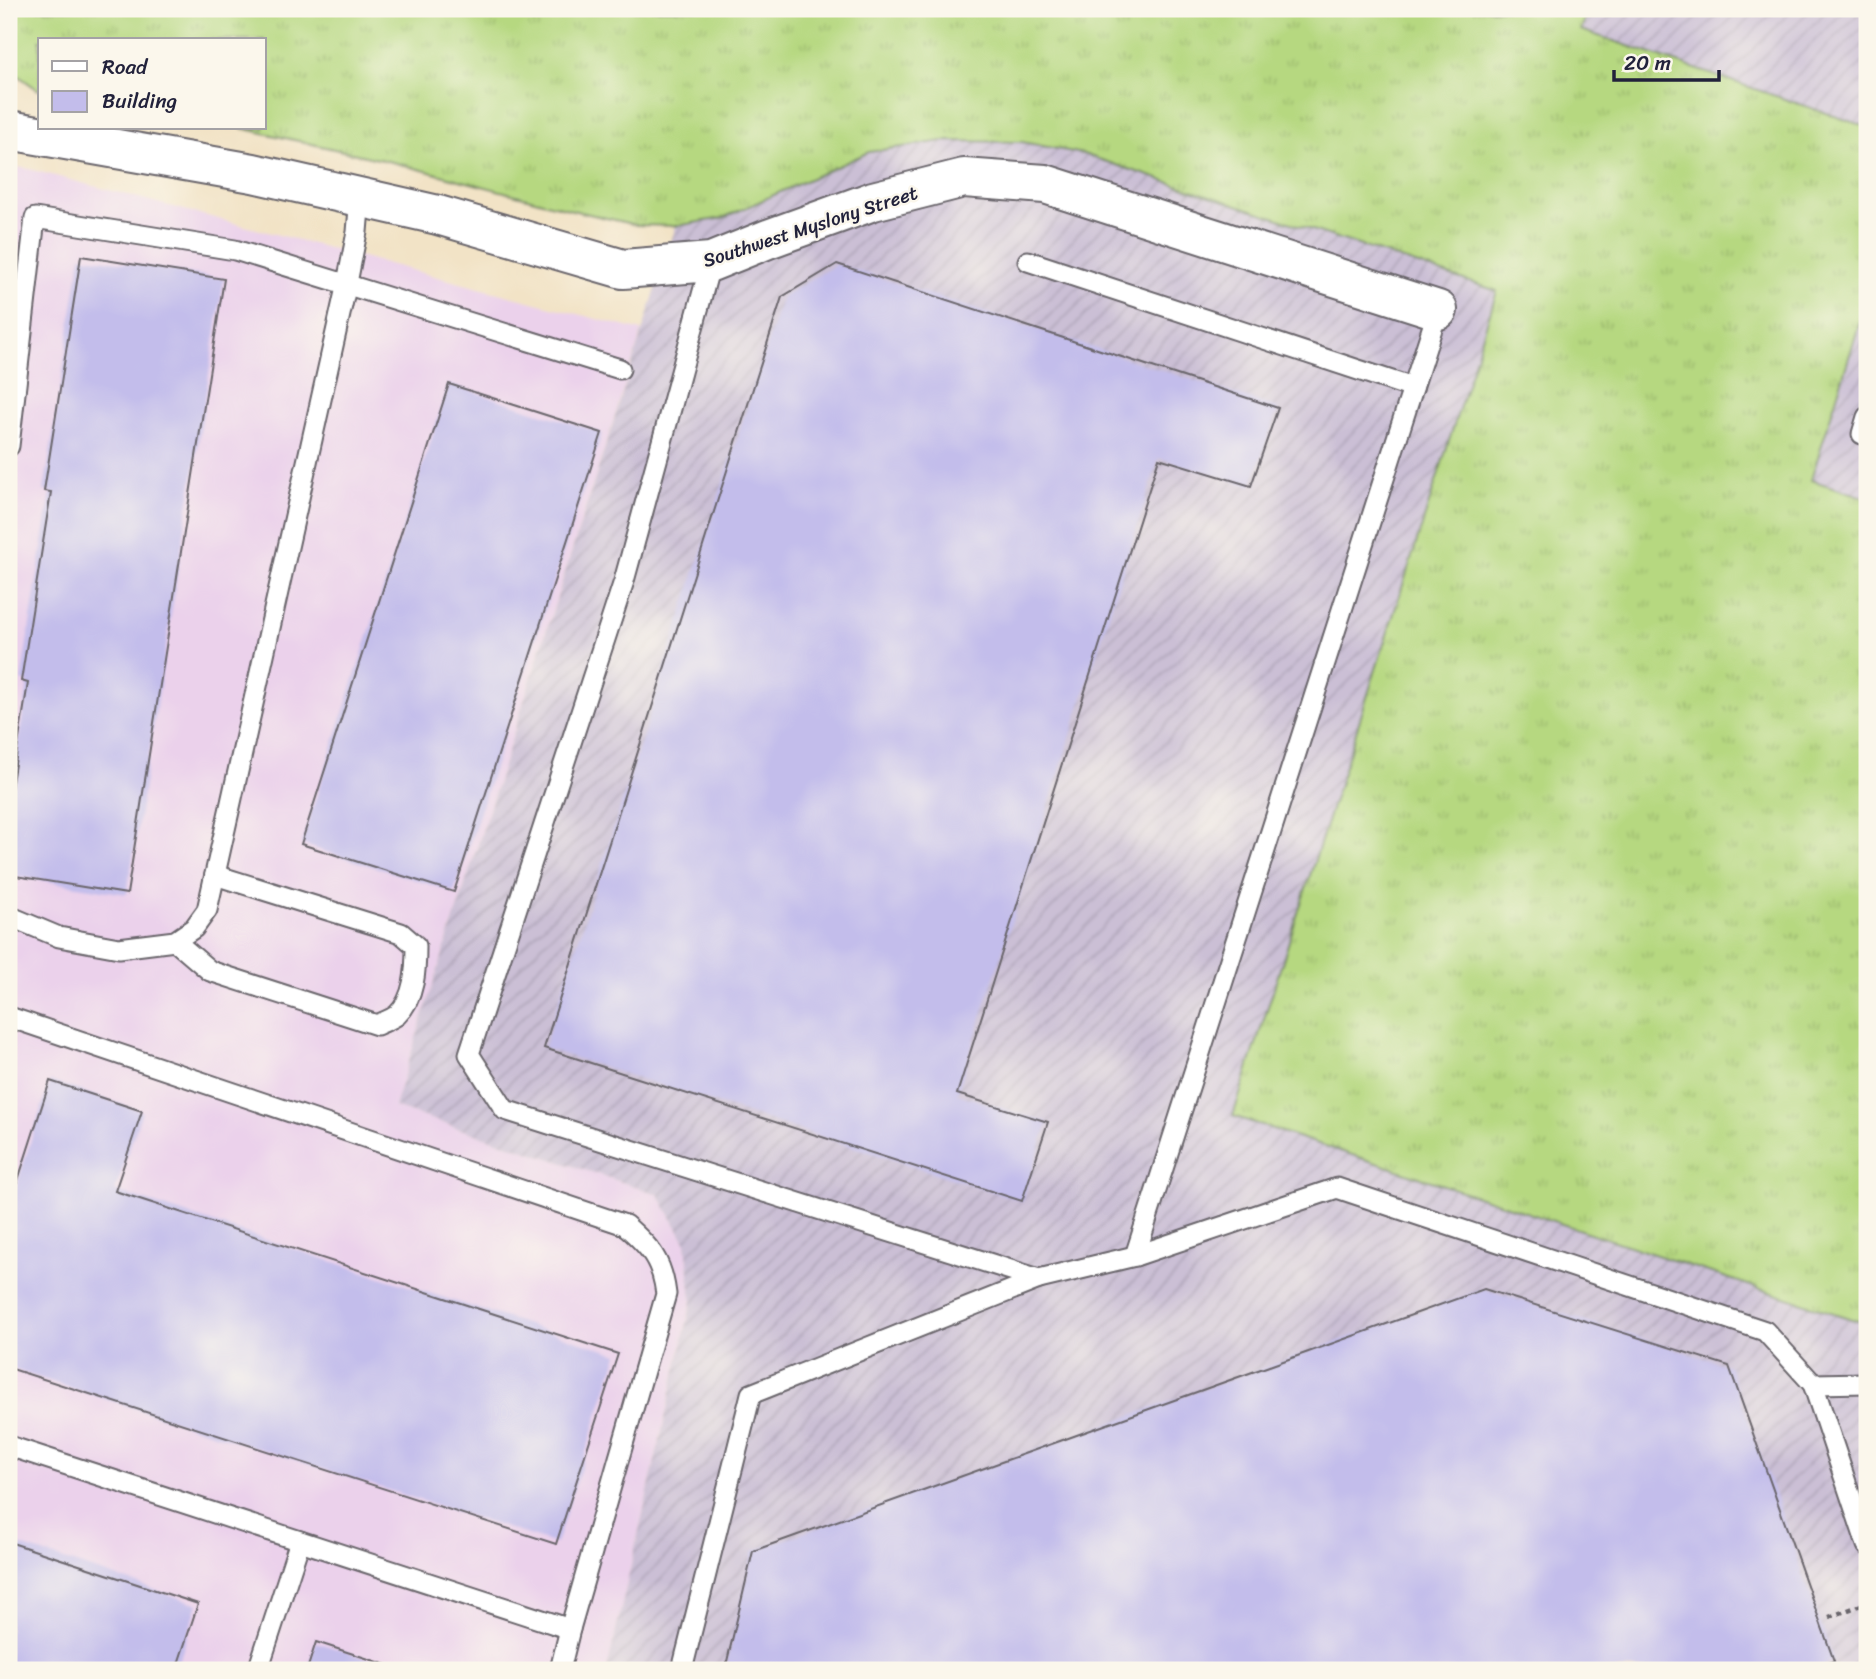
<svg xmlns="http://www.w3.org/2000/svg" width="1876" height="1679" font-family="Sriracha,sans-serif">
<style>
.built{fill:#ebd1eb}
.industrial{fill:url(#industrial-furrows)}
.grass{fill:url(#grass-tufts);stroke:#6c7d5e;stroke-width:2}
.building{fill:#c3bdeb}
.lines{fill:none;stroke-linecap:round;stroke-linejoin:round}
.lane-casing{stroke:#6b666c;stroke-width:23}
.street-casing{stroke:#6b666c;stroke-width:42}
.path{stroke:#6b666c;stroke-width:4.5;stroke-dasharray:5 5;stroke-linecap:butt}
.lane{stroke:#fff;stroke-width:19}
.street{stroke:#fff;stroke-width:38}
.labels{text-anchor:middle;stroke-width:5;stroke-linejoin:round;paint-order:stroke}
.street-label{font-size:19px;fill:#22223b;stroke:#fbf7ec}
</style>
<defs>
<pattern id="industrial-furrows" width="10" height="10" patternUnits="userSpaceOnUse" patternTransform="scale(1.75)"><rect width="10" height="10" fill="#cbbfd5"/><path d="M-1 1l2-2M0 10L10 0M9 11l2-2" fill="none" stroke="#aea4b8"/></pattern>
<pattern id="grass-tufts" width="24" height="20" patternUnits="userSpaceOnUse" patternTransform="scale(1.75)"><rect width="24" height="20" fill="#b6d880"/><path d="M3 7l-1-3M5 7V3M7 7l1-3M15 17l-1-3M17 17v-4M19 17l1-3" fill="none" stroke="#9cb970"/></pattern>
</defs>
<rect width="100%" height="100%" fill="#fbf7ec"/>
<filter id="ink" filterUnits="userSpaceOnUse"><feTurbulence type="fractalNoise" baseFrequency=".0143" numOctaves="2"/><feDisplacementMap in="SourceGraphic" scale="14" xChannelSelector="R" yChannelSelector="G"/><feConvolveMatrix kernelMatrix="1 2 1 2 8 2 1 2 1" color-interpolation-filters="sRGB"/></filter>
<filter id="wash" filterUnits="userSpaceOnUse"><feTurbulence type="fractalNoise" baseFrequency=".00686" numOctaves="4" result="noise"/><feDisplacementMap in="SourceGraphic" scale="28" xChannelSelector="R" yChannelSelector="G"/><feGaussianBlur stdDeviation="1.57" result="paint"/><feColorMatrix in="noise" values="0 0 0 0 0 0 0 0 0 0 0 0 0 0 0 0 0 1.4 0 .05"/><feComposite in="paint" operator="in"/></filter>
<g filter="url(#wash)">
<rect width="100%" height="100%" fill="#f2e3c6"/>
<path class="built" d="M 9,167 L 25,168 L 642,331 L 394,1107 L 658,1194 L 686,1243 L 692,1300 L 607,1670 L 9,1670 Z"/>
<g class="industrial">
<path d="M 1588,9 L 1867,9 L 1867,127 L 1581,30 Z"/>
<path d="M 943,141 L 1022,142 L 1083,154 L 1497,291 L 1233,1116 L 1867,1324 L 1867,1670 L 607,1670 L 692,1301 L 686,1243 L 658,1194 L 394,1107 L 676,226 L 723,218 L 869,152 Z"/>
<path d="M 1867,299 L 1867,498 L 1811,481 Z"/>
</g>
<path class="grass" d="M 9,9 L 1588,9 L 1581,30 L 1867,127 L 1867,299 L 1811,480 L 1867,498 L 1867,1324 L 1233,1116 L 1497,291 L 1083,154 L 1022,142 L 943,141 L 869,152 L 723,218 L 676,226 L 636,225 L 572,210 L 396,163 L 241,128 L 264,128 L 264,40 L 40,40 L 40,90 L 37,89 L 9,69 Z"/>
<g id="blocks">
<g class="building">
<path d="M 81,256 L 224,279 L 127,894 L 9,875 L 9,801 L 28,683 L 21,681 L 51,492 L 44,491 Z"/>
<path d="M 837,264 L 1278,408 L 1251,486 L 1159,458 L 957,1094 L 1048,1122 L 1022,1201 L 544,1048 L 782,297 Z"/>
<path d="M 449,384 L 602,433 L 454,892 L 301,844 Z"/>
<path d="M 50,1081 L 142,1111 L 115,1191 L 618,1354 L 556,1544 L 9,1368 L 9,1208 Z"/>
<path d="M 1484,1289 L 1729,1366 L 1834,1661 L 1807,1670 L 725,1670 L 753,1551 Z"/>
<path d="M 9,1542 L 198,1604 L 176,1670 L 9,1670 Z"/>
<path d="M 316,1642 L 403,1670 L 307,1670 Z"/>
</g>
</g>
</g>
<g filter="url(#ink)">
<use href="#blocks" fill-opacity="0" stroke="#6b666c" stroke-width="2"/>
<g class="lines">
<g class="lane-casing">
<g id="lane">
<path d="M 1028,261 L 1413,388"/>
<path d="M 711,262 L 624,581 L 469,1054 L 505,1110 L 1039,1279 L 1135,1256 L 1337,1188 L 1765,1331 L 1813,1384 L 1867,1383"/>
<path d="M 1867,417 L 1862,434 L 1867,435"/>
<path d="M 9,446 L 35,218 L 235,250 L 620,369"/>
<path d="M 9,916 L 59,937 L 119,948 L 175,941 L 194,928 L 207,910 L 347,283 L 357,232 L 360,197"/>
<path d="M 175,941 L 210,971 L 377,1025 C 383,1022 392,1019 397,1015 C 415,998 416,969 416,946 L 401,933 L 215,875"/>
<path d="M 9,1017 L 625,1225 C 650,1247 662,1260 666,1294 L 570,1629 L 560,1670"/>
<path d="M 1135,1256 L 1438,310"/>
<path d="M 1813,1384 L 1867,1545"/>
<path d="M 9,1446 L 570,1629"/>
<path d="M 258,1670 L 300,1541"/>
<path d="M 682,1670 L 751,1394 L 1039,1279"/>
</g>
</g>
<g class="street-casing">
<path id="street" d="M 9,130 L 253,173 L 438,215 L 623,269 L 711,262 L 768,239 L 873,201 L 964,178 L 1045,184 L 1438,310"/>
</g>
<path class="path" d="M 1829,1617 L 1867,1603"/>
<use href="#lane" class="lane"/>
<use href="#street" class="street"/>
</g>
</g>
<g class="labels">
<g class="street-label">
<text transform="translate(810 226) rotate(-18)" y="7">Southwest Myslony Street</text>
</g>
</g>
<rect width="1876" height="1679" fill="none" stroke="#fbf7ec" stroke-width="35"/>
<rect x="38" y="38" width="228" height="91" fill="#fbf7ec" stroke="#a4a2a5" stroke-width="2"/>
<rect x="52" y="61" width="35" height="10" fill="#ffffff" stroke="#a4a2a5" stroke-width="2"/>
<text x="102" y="74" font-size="21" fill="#22223b">Road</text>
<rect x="52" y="91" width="35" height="21" fill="#c3bdeb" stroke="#a4a2a5" stroke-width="2"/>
<text x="102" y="108" font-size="21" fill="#22223b">Building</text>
<path d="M1614 70v10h105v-10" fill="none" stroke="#22223b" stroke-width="3.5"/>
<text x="1624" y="70" font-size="21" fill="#22223b" stroke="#fbf7ec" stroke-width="5" paint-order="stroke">20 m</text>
</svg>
